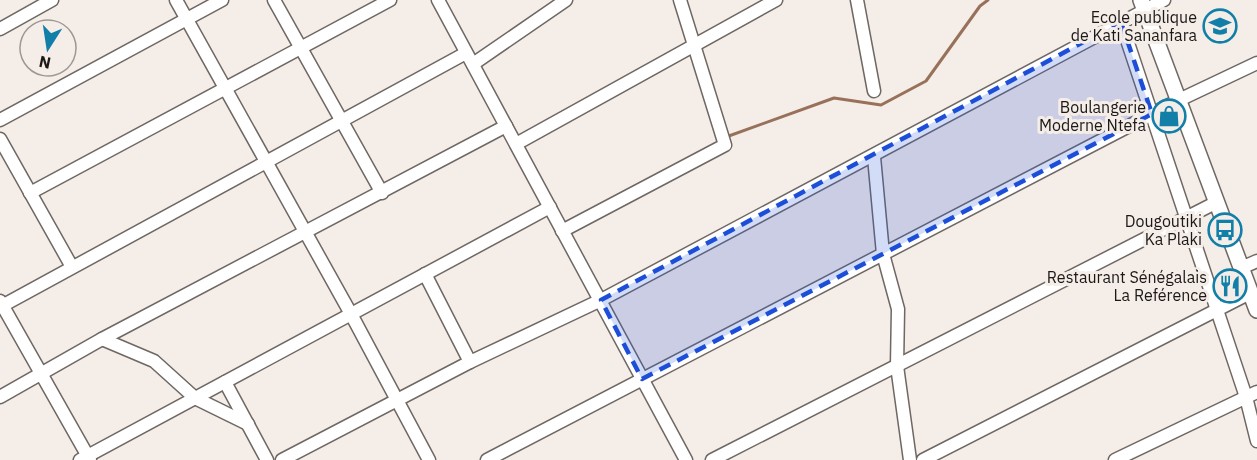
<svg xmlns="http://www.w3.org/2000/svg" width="1257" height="460" font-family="'IBM Plex Sans',sans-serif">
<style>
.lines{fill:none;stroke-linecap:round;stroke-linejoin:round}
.stream{stroke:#98715b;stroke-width:3}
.minor-casing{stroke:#6e6763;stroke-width:15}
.major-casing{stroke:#6e6763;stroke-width:18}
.minor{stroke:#fff;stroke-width:12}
.major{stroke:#fff;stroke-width:15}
.marked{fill:#1d4ed8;fill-opacity:0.2;stroke:#1d4ed8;stroke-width:4.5;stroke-dasharray:12 8;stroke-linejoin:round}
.labels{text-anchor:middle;stroke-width:6;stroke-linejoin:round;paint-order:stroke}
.poi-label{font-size:16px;fill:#1b1816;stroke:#f5ede8;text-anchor:end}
</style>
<rect width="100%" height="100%" fill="#f5ede8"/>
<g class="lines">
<path class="stream" d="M 726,137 L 834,98 L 881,105 L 926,81 L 980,6 L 988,0"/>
<g class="minor-casing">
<g id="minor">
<path d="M 176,0 L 351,314 L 429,460"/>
<path d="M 274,0 L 382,193"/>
<path d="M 438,0 L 686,460"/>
<path d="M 857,0 L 874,91"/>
<path d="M 1121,22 L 1246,397 L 1257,441"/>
<path d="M 0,29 L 52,0"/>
<path d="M 473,64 L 566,0"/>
<path d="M 0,120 L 222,0"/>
<path d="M 0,139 L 72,267"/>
<path d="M 516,144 L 776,0"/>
<path d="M 874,157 L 883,254 L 898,309 L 897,366 L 910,460"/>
<path d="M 30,193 L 390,0"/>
<path d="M 562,231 L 725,145 L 680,0"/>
<path d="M 1241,268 L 1257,261"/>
<path d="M 425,274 L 470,362"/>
<path d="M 0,301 L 90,460"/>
<path d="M 0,307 L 466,53"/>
<path d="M 102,339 L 154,361 L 195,398 L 248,424"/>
<path d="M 225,382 L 267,460"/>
<path d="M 0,397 L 102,339 L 506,126"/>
<path d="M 80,460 L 550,207"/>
<path d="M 282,460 L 470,362 L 601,300 L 1164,0"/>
<path d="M 487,460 L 1179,100 L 1257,63"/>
<path d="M 712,460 L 1217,202"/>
<path d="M 923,460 L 1250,293"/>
<path d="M 1115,460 L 1257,392"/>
</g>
</g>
<g class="major-casing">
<path id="major" d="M 1141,0 L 1257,310"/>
</g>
<use href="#minor" class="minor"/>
<use href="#major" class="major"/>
</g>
<path class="marked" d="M 1121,22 L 1152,114 L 642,379 L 601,300 Z"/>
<defs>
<g id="school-ring" transform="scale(1.725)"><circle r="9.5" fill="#f5ede8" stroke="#117fa8" stroke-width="1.5"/><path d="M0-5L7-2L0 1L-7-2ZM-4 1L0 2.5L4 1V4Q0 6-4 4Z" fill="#117fa8"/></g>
<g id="shop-ring" transform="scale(1.725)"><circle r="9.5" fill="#f5ede8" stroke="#117fa8" stroke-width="1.5"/><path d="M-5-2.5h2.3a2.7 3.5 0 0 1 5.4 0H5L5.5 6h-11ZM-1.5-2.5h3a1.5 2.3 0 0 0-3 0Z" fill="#117fa8"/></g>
<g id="bus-ring" transform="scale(1.725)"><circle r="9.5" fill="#f5ede8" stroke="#117fa8" stroke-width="1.5"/><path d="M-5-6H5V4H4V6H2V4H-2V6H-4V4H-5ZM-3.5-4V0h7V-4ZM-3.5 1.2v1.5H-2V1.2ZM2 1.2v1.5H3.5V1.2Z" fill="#117fa8"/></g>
<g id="restaurant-ring" transform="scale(1.725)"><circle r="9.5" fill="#f5ede8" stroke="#117fa8" stroke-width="1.5"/><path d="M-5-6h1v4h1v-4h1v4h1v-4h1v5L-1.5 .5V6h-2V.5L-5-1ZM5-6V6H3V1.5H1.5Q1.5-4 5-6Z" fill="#117fa8"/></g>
</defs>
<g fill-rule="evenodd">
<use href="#school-ring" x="1220" y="26"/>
<use href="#shop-ring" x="1169" y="116"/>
<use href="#bus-ring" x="1225" y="230"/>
<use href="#restaurant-ring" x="1230" y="286"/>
</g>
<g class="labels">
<g class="poi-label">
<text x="1197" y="23">Ecole publique<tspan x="1197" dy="18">de Kati Sananfara</tspan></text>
<text x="1146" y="113">Boulangerie<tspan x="1146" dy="18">Moderne Ntefa</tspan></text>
<text x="1202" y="227">Dougoutiki<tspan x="1202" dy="18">Ka Plaki</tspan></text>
<text x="1207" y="283">Restaurant Sénégalais<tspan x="1207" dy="18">La Reférence</tspan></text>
</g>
</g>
<g transform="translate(48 48) rotate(192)"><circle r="28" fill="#f5ede8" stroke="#9e9894" stroke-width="1.5"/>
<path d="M0-4.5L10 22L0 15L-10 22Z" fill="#117fa8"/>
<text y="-9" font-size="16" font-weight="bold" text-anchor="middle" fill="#1b1816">N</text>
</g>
</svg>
